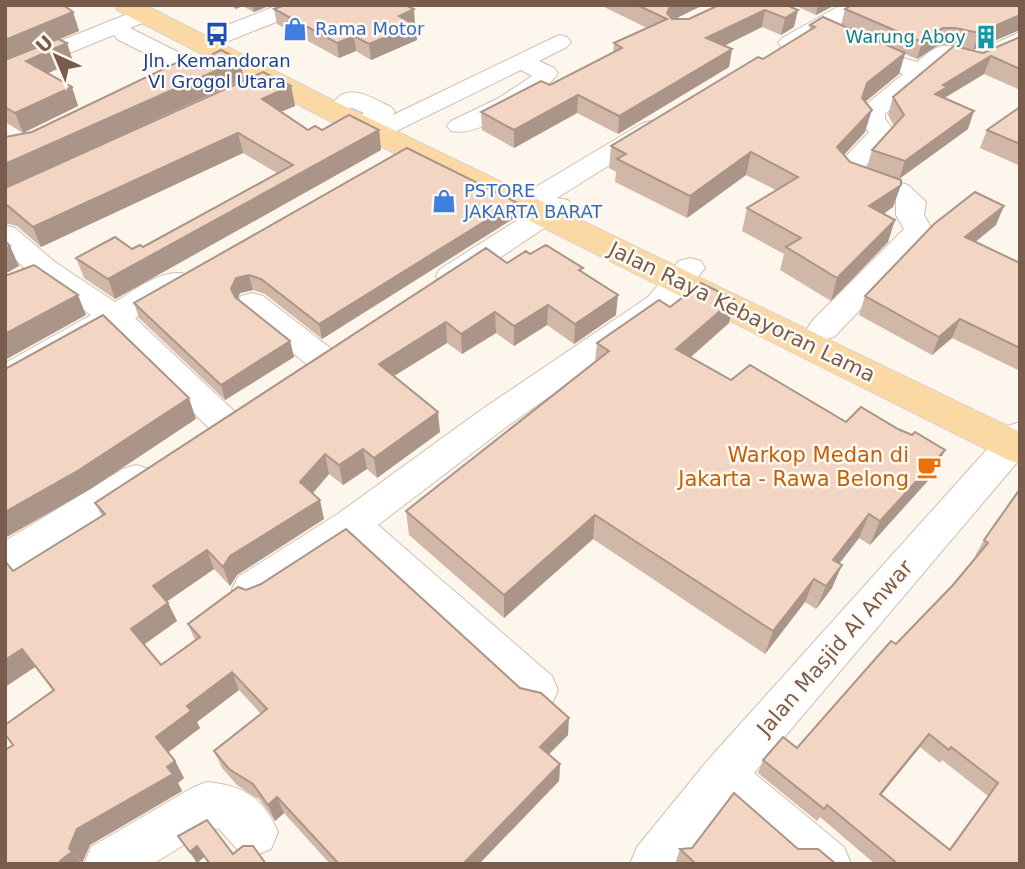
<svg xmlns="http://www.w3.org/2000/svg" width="1025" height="869" font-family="'DejaVu Sans',sans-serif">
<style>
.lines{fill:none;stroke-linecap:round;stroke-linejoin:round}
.minor-casing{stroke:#d1beb0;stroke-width:2}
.major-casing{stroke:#dad1cd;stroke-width:2}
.minor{fill:#fff;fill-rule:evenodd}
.major{fill:#fbd9a5;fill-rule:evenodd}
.wall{fill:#d1b7a8;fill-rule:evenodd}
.shaded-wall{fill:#aa9588}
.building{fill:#f3d5c3;stroke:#aa9588;stroke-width:2;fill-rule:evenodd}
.labels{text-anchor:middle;stroke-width:5;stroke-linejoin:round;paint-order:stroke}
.far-shop-label{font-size:18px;fill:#366cbe;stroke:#fffaf3;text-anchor:start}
.far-culture-label{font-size:18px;fill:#0d838f;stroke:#fffaf3;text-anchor:end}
.far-transit-label{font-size:18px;fill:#164399;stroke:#fffaf3}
.street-label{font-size:21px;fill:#7a5c4d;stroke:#fffaf3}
.food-label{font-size:21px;fill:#c56008;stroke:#fffaf3;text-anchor:end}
</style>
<rect width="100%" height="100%" fill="#fdf6ec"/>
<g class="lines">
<g class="minor-casing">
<g id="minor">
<path d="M 278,5 L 309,5 L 306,10 L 226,42 L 210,42 L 207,37 L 210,32 Z"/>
<path d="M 841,5 L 868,5 L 865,10 L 798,48 L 782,48 L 778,43 L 782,38 Z"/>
<path d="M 145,7 L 153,9 L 156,14 L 153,19 L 130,28 L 196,61 L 200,66 L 196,71 L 180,71 L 117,39 L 114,35 L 5,79 L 5,63 Z"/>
<path d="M 1020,32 L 1020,48 C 986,65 986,72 948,60 L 885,114 L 885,119 L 896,133 L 862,170 L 908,185 L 926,202 L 924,215 L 932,229 L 924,243 L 834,337 L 823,340 L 812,337 L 807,329 L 812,321 L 904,229 L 896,215 L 896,201 C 878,190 842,191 834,169 L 869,132 L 859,120 L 863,107 L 903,74 L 892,69 L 888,64 L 892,59 L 900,57 L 917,62 C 941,41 944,43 974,53 Z"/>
<path d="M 559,35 L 567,37 L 571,42 L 567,47 L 539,61 L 554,68 L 558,73 C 543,96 479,138 451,131 L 447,126 L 451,121 L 499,98 L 532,76 L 521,70 L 376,141 L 367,138 L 363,133 L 353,131 L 349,126 L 364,113 L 353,108 L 337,107 L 334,102 C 348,81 374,99 391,107 L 395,112 L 393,115 Z"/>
<path d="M 650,121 L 659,124 L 663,129 L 659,134 L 557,198 L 568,200 L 572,206 L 568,212 L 462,283 L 451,286 L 440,283 L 436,276 L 440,269 L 527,214 L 514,212 L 510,206 L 514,200 L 641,124 Z"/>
<path d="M 5,225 L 15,228 L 55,262 L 115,302 C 135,290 162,268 186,274 L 190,281 L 186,288 L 135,318 L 235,412 L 240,421 L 235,430 L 223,434 L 211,430 L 111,331 L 17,386 L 5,390 L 5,363 L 91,315 L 33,276 L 5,250 Z"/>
<path d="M 690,258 L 701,261 L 705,268 L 670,311 L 505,428 L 378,525 L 552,676 L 558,690 L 552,704 L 537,709 L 522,704 L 350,545 L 266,601 L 252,606 L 238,601 L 232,589 L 238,577 L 339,513 L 481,410 L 648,297 L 679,261 Z"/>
<path d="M 252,293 L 263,296 L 334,351 L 338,359 L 334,367 L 322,370 L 310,367 L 241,310 L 237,303 L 241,296 Z"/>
<path d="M 1020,422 L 1020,459 L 754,773 L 844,847 L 851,864 L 790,864 L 726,808 L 684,864 L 630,864 L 637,847 L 707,761 L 1008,426 Z"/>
<path d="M 136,465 L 149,469 L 154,479 L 149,489 L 19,572 L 5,577 L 5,541 L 123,469 Z"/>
<path d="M 206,782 C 243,785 263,797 278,832 L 271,849 L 254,856 L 237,849 L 219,829 L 211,828 L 153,864 L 84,864 L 91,847 L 190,789 Z"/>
</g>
</g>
<g class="major-casing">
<path id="major" d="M 114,5 L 145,5 L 346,107 L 1020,432 L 1020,464 L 1006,459 L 326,119 L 117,10 Z"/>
</g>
<use href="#minor" class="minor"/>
<use href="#major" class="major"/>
</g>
<g class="wall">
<path d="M 5,5 L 73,12 L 79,31 L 59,39 L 67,43 L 73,62 L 48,73 L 72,87 L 78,106 L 23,133 L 5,122 Z"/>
<path d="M 229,5 L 271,5 L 254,12 L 242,6 L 236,9 Z"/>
<path d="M 600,5 L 703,5 L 674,19 L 689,19 L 786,5 L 794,27 L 781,35 L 762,27 L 723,46 L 732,49 L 729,67 L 618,134 L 577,113 L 514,148 L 482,130 L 481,112 L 550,85 L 613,53 L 614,43 L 647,28 Z"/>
<path d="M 794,5 L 835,5 L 816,15 Z"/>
<path d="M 1020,5 L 973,50 L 950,45 L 937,46 L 917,59 L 905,54 L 899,74 L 865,102 L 865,132 L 844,155 L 850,162 L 867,168 L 872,150 L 894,126 L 888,115 L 893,97 L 983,53 L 1020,37 L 1020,90 L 984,74 L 945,98 L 968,129 L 899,179 L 901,185 L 893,207 L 884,214 L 888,242 L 831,301 L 780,270 L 784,254 L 742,231 L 747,208 L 776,190 L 746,175 L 687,218 L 615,182 L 616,172 L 609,168 L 611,146 L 763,59 L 809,31 L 810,25 L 841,25 L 845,9 Z"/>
<path d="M 274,9 L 415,24 L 417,40 L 371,60 L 356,51 L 339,58 L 277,24 Z"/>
<path d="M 291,86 L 295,106 L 281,112 L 308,130 L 379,130 L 381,150 L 115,299 L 84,278 L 76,258 L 143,247 L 277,173 L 243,153 L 41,247 L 17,226 L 5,223 L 5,188 Z"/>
<path d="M 1020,107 L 1020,166 L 980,148 L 987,130 Z"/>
<path d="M 407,148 L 516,217 L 322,339 L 265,294 L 253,290 L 240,293 L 238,299 L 290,341 L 294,357 L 225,400 L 139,318 L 134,303 Z"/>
<path d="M 996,225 L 975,242 L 1020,263 L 1020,371 L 952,338 L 932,355 L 859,315 L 865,296 Z"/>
<path d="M 530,254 L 583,273 L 616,315 L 574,344 L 547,325 L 514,346 L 496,333 L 462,354 L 447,343 L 394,376 L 440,432 L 377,478 L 367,469 L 343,485 L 329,474 L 313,493 L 324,519 L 237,575 L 230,586 L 214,569 L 167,601 L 177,621 L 144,645 L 161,665 L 195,640 L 188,624 L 568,735 L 549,754 L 560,764 L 559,781 L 479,864 L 330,864 L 284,813 L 275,821 L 260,800 L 237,785 L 222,768 L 214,751 L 261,714 L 239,690 L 197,722 L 200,728 L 168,752 L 175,761 L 184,778 L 178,783 L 182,791 L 90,845 L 82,864 L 5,864 L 13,745 L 53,691 L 35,667 L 5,687 L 5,561 L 13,571 L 102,516 L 95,503 L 507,263 Z"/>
<path d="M 734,299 L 729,323 L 690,357 L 731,380 L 934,474 L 870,545 L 859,538 L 839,564 L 832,588 L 816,609 L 805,602 L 765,654 L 593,539 L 504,618 L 409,535 L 406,511 L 595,362 L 597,343 L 670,307 Z"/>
<path d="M 1020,489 L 1020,864 L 875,864 L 820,817 L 817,821 L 758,773 L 763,760 L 797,748 L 953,585 L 976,556 L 975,556 L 984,540 ZM 920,747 L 940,763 L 942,760 L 988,796 L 949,849 L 881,795 Z"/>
<path d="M 178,836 L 233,854 L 266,864 L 209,864 L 204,857 L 197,863 Z"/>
<path d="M 680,849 L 798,849 L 836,864 L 675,864 Z"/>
</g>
<g class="shaded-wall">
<path d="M 235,5 L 242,5 L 242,6 L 236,9 Z"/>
<path d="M 252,5 L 271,5 L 254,12 Z"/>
<path d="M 671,5 L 703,5 L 669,22 L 667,13 Z"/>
<path d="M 818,5 L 835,5 L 816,15 Z"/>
<path d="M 414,9 L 415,24 L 399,16 Z"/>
<path d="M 765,10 L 762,27 L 704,56 L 706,38 Z"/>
<path d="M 798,10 L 794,27 L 781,35 L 785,18 Z"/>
<path d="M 73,12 L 79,31 L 5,62 L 5,40 Z"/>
<path d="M 1020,15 L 1020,30 L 973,50 L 979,33 Z"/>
<path d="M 415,25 L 417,40 L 371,60 L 369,44 Z"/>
<path d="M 943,28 L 937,46 L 917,59 L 922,42 Z"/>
<path d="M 354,36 L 356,51 L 339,58 L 337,43 Z"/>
<path d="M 67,43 L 73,62 L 33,80 L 26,61 Z"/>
<path d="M 732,49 L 729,67 L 618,134 L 619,116 Z"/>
<path d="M 905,53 L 899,74 L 861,105 L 862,98 L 867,83 Z"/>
<path d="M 991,56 L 984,74 L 942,99 L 935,94 L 943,85 Z"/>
<path d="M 240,60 L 244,79 L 5,188 L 5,164 Z"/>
<path d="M 291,86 L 295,106 L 266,118 L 262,99 Z"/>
<path d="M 72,87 L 78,106 L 23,133 L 15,113 Z"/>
<path d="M 578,95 L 577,113 L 514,148 L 514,130 Z"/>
<path d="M 872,110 L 865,132 L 831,169 L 837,147 Z"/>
<path d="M 974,111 L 968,129 L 899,179 L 905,161 Z"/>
<path d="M 379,130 L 381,150 L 115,299 L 108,279 Z"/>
<path d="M 238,133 L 243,153 L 41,247 L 33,227 Z"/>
<path d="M 751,152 L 746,175 L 687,218 L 690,196 Z"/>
<path d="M 901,185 L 893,207 L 862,228 L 869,206 Z"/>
<path d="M 516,202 L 516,217 L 322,339 L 319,324 Z"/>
<path d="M 1004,206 L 996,225 L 958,256 L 965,237 Z"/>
<path d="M 895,220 L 888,242 L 831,301 L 837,278 Z"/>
<path d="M 10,246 L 19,266 L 5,274 L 5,249 Z"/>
<path d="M 249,275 L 253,290 L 240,293 L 235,304 L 231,289 L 236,278 Z"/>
<path d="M 78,295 L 86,315 L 5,360 L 5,334 Z"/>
<path d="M 618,295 L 616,315 L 574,344 L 575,324 Z"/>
<path d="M 734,299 L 729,323 L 672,374 L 676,349 Z"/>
<path d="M 548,305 L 547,325 L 514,346 L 514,326 Z"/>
<path d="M 495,312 L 496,333 L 462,354 L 461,334 Z"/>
<path d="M 960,319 L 952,338 L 932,355 L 939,337 Z"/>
<path d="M 446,322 L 447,343 L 381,384 L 379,364 Z"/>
<path d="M 290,341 L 294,357 L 225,400 L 221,385 Z"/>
<path d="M 189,398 L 196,419 L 89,490 L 5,538 L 5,512 Z"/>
<path d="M 438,412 L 440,432 L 377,478 L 374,458 Z"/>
<path d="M 363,449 L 367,469 L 343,485 L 339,465 Z"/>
<path d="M 945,450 L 934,474 L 870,545 L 880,521 Z"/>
<path d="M 325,454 L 329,474 L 305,502 L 300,482 Z"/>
<path d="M 320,500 L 324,519 L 237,575 L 230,586 L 223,567 L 230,556 Z"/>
<path d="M 869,514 L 859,538 L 824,583 L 833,560 Z"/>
<path d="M 595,515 L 593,539 L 504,618 L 504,595 Z"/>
<path d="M 207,550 L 214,569 L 162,605 L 153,586 Z"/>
<path d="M 842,565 L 832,588 L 816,609 L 826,586 Z"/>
<path d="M 814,579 L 805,602 L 765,654 L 773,631 Z"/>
<path d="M 168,603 L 177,621 L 140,647 L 131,629 Z"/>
<path d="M 22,649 L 35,667 L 5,687 L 5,660 Z"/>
<path d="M 232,672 L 239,690 L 197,722 L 200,728 L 166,754 L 156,737 L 187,706 Z"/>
<path d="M 569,718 L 568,735 L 539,764 L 540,747 Z"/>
<path d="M 929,734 L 920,747 L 872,806 L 880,794 Z"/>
<path d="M 175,761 L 184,778 L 178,783 L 182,791 L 90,845 L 82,863 L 69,848 L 77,829 Z"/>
<path d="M 560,764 L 559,781 L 479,864 L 463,864 Z"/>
<path d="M 277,797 L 284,813 L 275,821 L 268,805 Z"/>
<path d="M 197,846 L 204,857 L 197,863 L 190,852 Z"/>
<path d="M 72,852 L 82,864 L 62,864 L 60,861 Z"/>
</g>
<g class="building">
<path d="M 5,5 L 63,5 L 73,12 L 5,40 Z"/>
<path d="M 285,5 L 405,5 L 414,9 L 399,16 L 415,25 L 369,44 L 354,36 L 337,43 L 274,9 Z"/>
<path d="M 637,5 L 671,5 L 667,13 L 672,19 L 689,19 L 719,5 L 786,5 L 798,10 L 785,18 L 765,10 L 706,38 L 732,49 L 619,116 L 578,95 L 514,130 L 481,112 L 541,81 L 550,85 L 622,48 L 614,43 L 667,19 Z"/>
<path d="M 852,5 L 1020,5 L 1020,15 L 979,33 L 955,28 L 943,28 L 922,42 L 845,9 Z"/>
<path d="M 823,17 L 905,53 L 867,83 L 862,98 L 872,110 L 837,147 L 850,162 L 901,180 L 901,185 L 869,206 L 895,220 L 837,278 L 786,247 L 801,238 L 747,208 L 798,177 L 751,152 L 690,196 L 617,159 L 626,154 L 611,146 L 758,57 L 763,59 L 815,27 L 810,25 Z"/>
<path d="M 1020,37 L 1020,69 L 991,56 L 943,85 L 947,87 L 935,94 L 974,111 L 905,161 L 872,150 L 904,115 L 893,97 L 954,46 L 983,53 Z"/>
<path d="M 58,39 L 67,43 L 26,61 L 72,87 L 15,113 L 5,107 L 5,60 Z"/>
<path d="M 221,50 L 240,60 L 5,164 L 5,137 L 32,132 L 182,60 L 192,65 Z"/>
<path d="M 263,72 L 291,86 L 262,99 L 308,130 L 315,126 L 322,130 L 349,115 L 379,130 L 108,279 L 76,258 L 115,237 L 132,249 L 140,245 L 143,247 L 293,165 L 238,133 L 33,227 L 8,206 L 5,205 L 5,188 Z"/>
<path d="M 1020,107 L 1020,144 L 987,130 Z"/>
<path d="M 407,148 L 516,202 L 319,324 L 261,279 L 249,275 L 236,278 L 231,289 L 235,297 L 290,341 L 221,385 L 134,303 Z"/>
<path d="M 975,192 L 1004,206 L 965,237 L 1020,263 L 1020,348 L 960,319 L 939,337 L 865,296 L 934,224 Z"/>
<path d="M 5,241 L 10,246 L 5,249 Z"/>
<path d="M 546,245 L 583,268 L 579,270 L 618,295 L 575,324 L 548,305 L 514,326 L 495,312 L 461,334 L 446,322 L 379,364 L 438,412 L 374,458 L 363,449 L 339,465 L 325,454 L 300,482 L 320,500 L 230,556 L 223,567 L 207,550 L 153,586 L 168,603 L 131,629 L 161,665 L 200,637 L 188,624 L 238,587 L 246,590 L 261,584 L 346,529 L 520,688 L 541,693 L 569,718 L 540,747 L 560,764 L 463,864 L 339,864 L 277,797 L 268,805 L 253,784 L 229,769 L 214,751 L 267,709 L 232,672 L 187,706 L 191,711 L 156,737 L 175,761 L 167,767 L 173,774 L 77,829 L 69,848 L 72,852 L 60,861 L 62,864 L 5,864 L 5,750 L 13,745 L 5,734 L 5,725 L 54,690 L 22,649 L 5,660 L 5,561 L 13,571 L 105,514 L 95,503 L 486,248 L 507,263 L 526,251 L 530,254 Z"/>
<path d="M 34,265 L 78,295 L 5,334 L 5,276 Z"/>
<path d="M 701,283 L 734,299 L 676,349 L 731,380 L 750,365 L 846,422 L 861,407 L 898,429 L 912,435 L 915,432 L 945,450 L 880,521 L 869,514 L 833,560 L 842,565 L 826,586 L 814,579 L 773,631 L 595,515 L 504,595 L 406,511 L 609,351 L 597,343 L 659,300 L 670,307 Z"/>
<path d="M 103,315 L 189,398 L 79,470 L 5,512 L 5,369 Z"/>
<path d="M 1020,489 L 1020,864 L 898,864 L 827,805 L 824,809 L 763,760 L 783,737 L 797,748 L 891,641 L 896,644 L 953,585 L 988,543 L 984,540 ZM 929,734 L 949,750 L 951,747 L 998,783 L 950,850 L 880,794 Z"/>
<path d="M 734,793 L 798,849 L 818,849 L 836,864 L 696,864 L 680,849 L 692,848 Z"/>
<path d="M 207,820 L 233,854 L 243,846 L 253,846 L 266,864 L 210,864 L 197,846 L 190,852 L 178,836 Z"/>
</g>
<defs>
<g id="shop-bare" transform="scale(1.89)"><path d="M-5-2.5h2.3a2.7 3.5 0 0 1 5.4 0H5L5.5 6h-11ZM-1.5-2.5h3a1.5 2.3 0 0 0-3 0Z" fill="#3f7fe0" stroke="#fffaf3" stroke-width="2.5" paint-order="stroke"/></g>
<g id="bus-bare" transform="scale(1.89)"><path d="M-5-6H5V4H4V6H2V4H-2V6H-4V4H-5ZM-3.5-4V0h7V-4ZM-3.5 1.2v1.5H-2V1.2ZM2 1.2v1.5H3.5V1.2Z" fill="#1a4fb4" stroke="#fffaf3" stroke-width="2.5" paint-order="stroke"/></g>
<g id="building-bare" transform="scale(1.89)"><path d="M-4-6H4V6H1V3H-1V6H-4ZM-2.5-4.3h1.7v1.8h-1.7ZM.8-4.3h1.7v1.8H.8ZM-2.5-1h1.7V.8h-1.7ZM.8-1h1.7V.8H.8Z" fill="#0f9aa8" stroke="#fffaf3" stroke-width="2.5" paint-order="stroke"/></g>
<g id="cafe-bare" transform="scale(1.89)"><path d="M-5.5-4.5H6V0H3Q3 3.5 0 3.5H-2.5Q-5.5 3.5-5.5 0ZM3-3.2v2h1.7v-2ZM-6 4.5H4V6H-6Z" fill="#e8710a" stroke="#fffaf3" stroke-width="2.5" paint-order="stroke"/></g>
</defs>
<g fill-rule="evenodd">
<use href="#shop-bare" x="295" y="29"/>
<use href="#bus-bare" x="217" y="34"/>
<use href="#building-bare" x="986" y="37"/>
<use href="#shop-bare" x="444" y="201"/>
<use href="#cafe-bare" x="929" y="467"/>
</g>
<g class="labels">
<g class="far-shop-label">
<text x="315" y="35">Rama Motor</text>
<text x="464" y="197">PSTORE<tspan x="464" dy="21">JAKARTA BARAT</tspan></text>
</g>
<g class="far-culture-label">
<text x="966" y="43">Warung Aboy</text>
</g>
<g class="far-transit-label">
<text x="217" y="67">Jln. Kemandoran<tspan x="217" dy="21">VI Grogol Utara</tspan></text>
</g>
<g class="street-label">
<text transform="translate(742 312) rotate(26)" y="7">Jalan Raya Kebayoran Lama</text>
<text transform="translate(835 648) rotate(-49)" y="7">Jalan Masjid Al Anwar</text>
</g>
<g class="food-label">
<text x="909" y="462">Warkop Medan di<tspan x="909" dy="24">Jakarta - Rawa Belong</tspan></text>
</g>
</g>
<rect width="1025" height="869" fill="none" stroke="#7a5c4d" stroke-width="14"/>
<g transform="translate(56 56) rotate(316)" stroke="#fffaf3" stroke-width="5" paint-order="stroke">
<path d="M0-5L12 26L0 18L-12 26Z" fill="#7a5c4d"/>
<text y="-10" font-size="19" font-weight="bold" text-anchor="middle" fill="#7a5c4d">U</text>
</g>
</svg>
